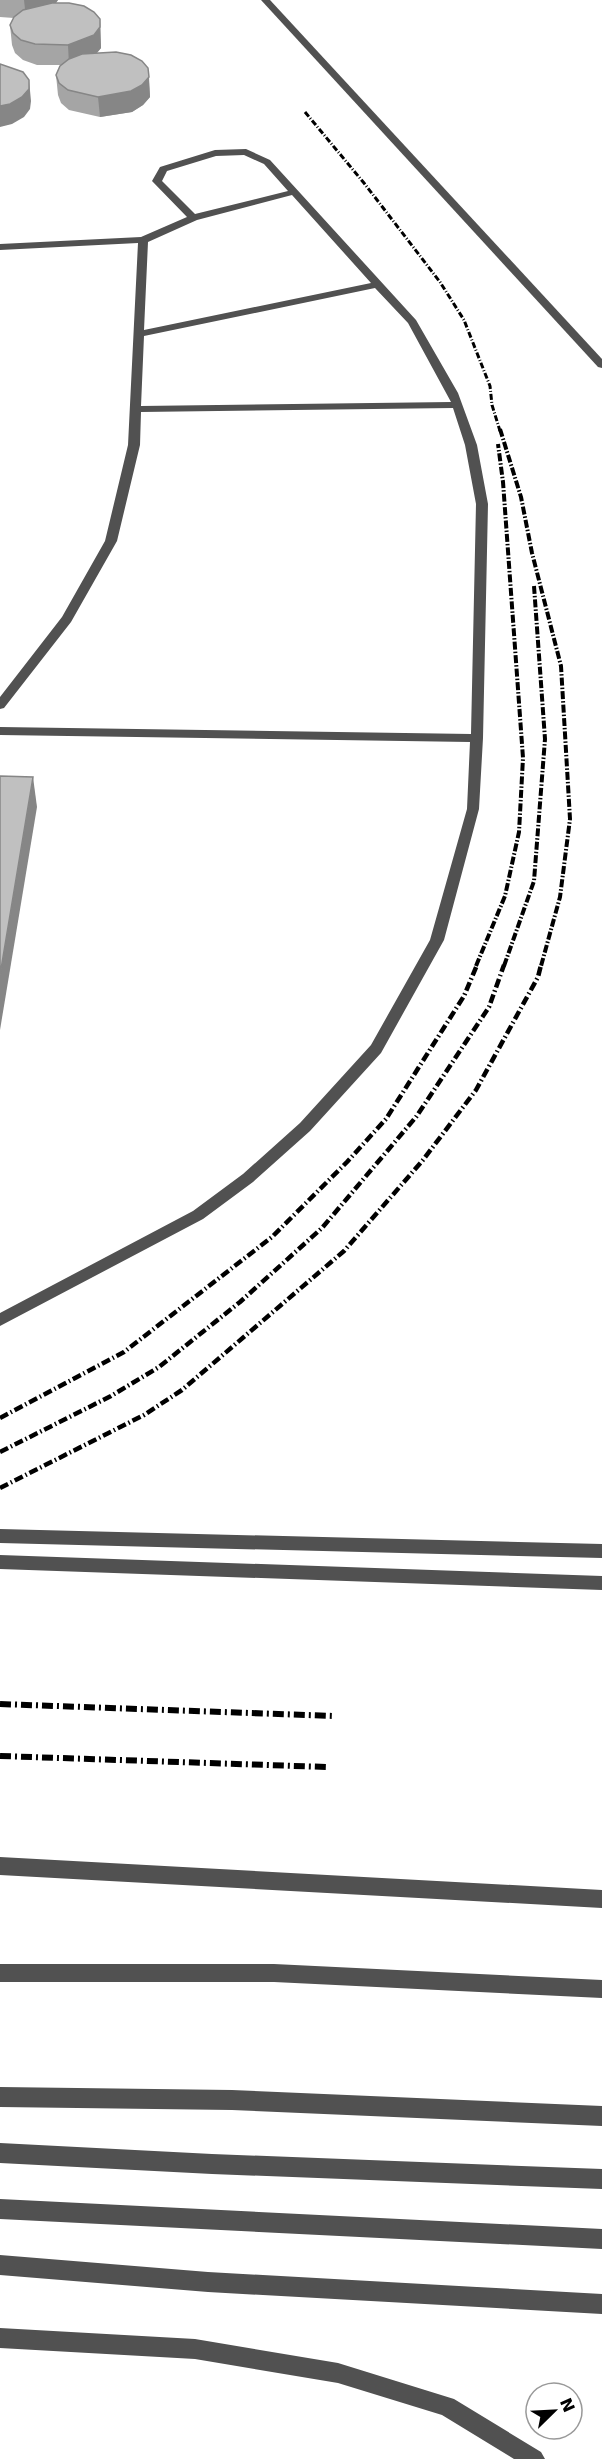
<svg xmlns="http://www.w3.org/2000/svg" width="602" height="2459" font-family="'DejaVu Sans',sans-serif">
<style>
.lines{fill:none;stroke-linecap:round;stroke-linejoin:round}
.minor{fill:#515151;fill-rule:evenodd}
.rail-far3{stroke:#000;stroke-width:3;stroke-dasharray:6 2 1 2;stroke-linecap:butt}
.rail-far2{stroke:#000;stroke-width:4;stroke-dasharray:8 2 1.5 2;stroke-linecap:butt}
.rail-far1{stroke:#000;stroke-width:4.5;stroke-dasharray:9 3 1.5 3;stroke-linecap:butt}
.rail{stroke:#000;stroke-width:6;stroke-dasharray:11 4 2 4;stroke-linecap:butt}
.wall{fill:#a5a5a5}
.shaded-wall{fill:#868686}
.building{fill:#c0c0c0;stroke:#868686;stroke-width:1.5}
</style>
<rect width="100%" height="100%" fill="#fff"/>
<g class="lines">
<g class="minor">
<path d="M 261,0 L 270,0 L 602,359 L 602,368 L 598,367 Z"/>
<path d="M 246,149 L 270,160 L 416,320 L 458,393 L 477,445 L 488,504 L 483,738 L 479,809 L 444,940 L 381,1053 L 310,1131 L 253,1182 L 203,1219 L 0,1326 L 0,1313 L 193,1211 L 243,1174 L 300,1123 L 371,1045 L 430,940 L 467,809 L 470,742 L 0,735 L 0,727 L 471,734 L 476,504 L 465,445 L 453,408 L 141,412 L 140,445 L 117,541 L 71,622 L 4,708 L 0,709 L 0,697 L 62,617 L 105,541 L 128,445 L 138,243 L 0,250 L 0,244 L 141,237 L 187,217 L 152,181 L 160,167 L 215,150 ZM 244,155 L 264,164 L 288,191 L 195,214 L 162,181 L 167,171 L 216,156 ZM 292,195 L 371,283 L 144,330 L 148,242 L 197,220 ZM 375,288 L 408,323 L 451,402 L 141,406 L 144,336 Z"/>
<path d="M 0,1529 L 602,1544 L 602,1558 L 0,1543 Z"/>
<path d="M 0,1555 L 602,1576 L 602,1590 L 0,1569 Z"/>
<path d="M 0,1857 L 602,1890 L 602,1908 L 0,1875 Z"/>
<path d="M 0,1964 L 274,1964 L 602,1980 L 602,1998 L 274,1982 L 0,1982 Z"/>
<path d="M 0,2087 L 232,2090 L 602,2106 L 602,2126 L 232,2110 L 0,2107 Z"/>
<path d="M 0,2143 L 212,2154 L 602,2169 L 602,2189 L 212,2174 L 0,2163 Z"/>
<path d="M 0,2199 L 602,2229 L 602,2249 L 0,2219 Z"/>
<path d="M 0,2255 L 208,2272 L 602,2294 L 602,2314 L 208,2292 L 0,2275 Z"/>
<path d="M 0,2328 L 195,2339 L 338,2363 L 454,2399 L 541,2452 L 545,2459 L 514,2459 L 442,2415 L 338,2383 L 195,2359 L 0,2348 Z"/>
</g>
<path class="rail-far3" d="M 305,112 L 364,183 L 440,282 L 464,320 L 490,386 L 492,405 L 500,431"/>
<g class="rail-far2">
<path d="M 500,429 L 521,497 L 532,553 L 561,666 L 570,819 L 560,897 L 541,966"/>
<path d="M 476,966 L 505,896 L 519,832 L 523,758 L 503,482 L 498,444"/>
<path d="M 504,966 L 534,881 L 545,739 L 534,586"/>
</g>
<g class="rail-far1">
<path d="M 0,1418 L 124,1352 L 272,1237 L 347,1162 L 386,1119 L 464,996 L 477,965"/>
<path d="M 0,1452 L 111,1396 L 159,1367 L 240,1302 L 322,1228 L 416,1117 L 489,1007 L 504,965"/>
<path d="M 0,1488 L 144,1415 L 182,1390 L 344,1251 L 423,1160 L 476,1090 L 538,977 L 541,965"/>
</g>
<g class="rail">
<path d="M 0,1704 L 334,1716"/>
<path d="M 0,1756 L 327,1767"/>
</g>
</g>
<path class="wall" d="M 0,0 L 58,0 L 56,3 L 100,19 L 101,48 L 97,53 L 148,68 L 150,97 L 143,105 L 132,112 L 100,117 L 69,110 L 61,103 L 58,95 L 56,75 L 61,65 L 37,65 L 23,60 L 15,53 L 12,45 L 10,25 L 14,18 L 0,17 Z"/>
<g class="shaded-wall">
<path d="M 24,0 L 58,0 L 52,8 L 26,18 Z"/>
<path d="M 100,19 L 101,48 L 95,55 L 69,65 L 68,45 Z"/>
<path d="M 149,77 L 150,97 L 143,105 L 132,112 L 100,117 L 98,97 Z"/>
<path d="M 29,80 L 31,101 L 30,109 L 24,117 L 12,124 L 0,127 L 0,106 Z"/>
<path d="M 33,777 L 37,807 L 0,1030 L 0,975 Z"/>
</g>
<g class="building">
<path d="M 52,3 L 69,3 L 84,6 L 94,12 L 100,19 L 100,27 L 94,35 L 68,45 L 35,44 L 21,40 L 13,33 L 10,25 L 14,17 L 23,10 Z"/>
<path d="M 116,52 L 131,55 L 142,61 L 148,68 L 149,77 L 142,85 L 131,91 L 98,97 L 68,90 L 59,83 L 56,75 L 60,66 L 69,59 L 82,54 Z"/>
<path d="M 0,64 L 23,72 L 29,80 L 29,89 L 22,97 L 10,104 L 0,106 Z"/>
<path d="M 0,776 L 33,777 L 0,975 Z"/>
</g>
<g transform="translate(554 2411) rotate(66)"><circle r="28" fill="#ffffff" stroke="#999999" stroke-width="1.5"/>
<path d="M0-4.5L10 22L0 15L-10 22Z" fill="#000000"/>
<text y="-9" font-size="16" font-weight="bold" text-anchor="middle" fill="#000000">N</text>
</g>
</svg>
